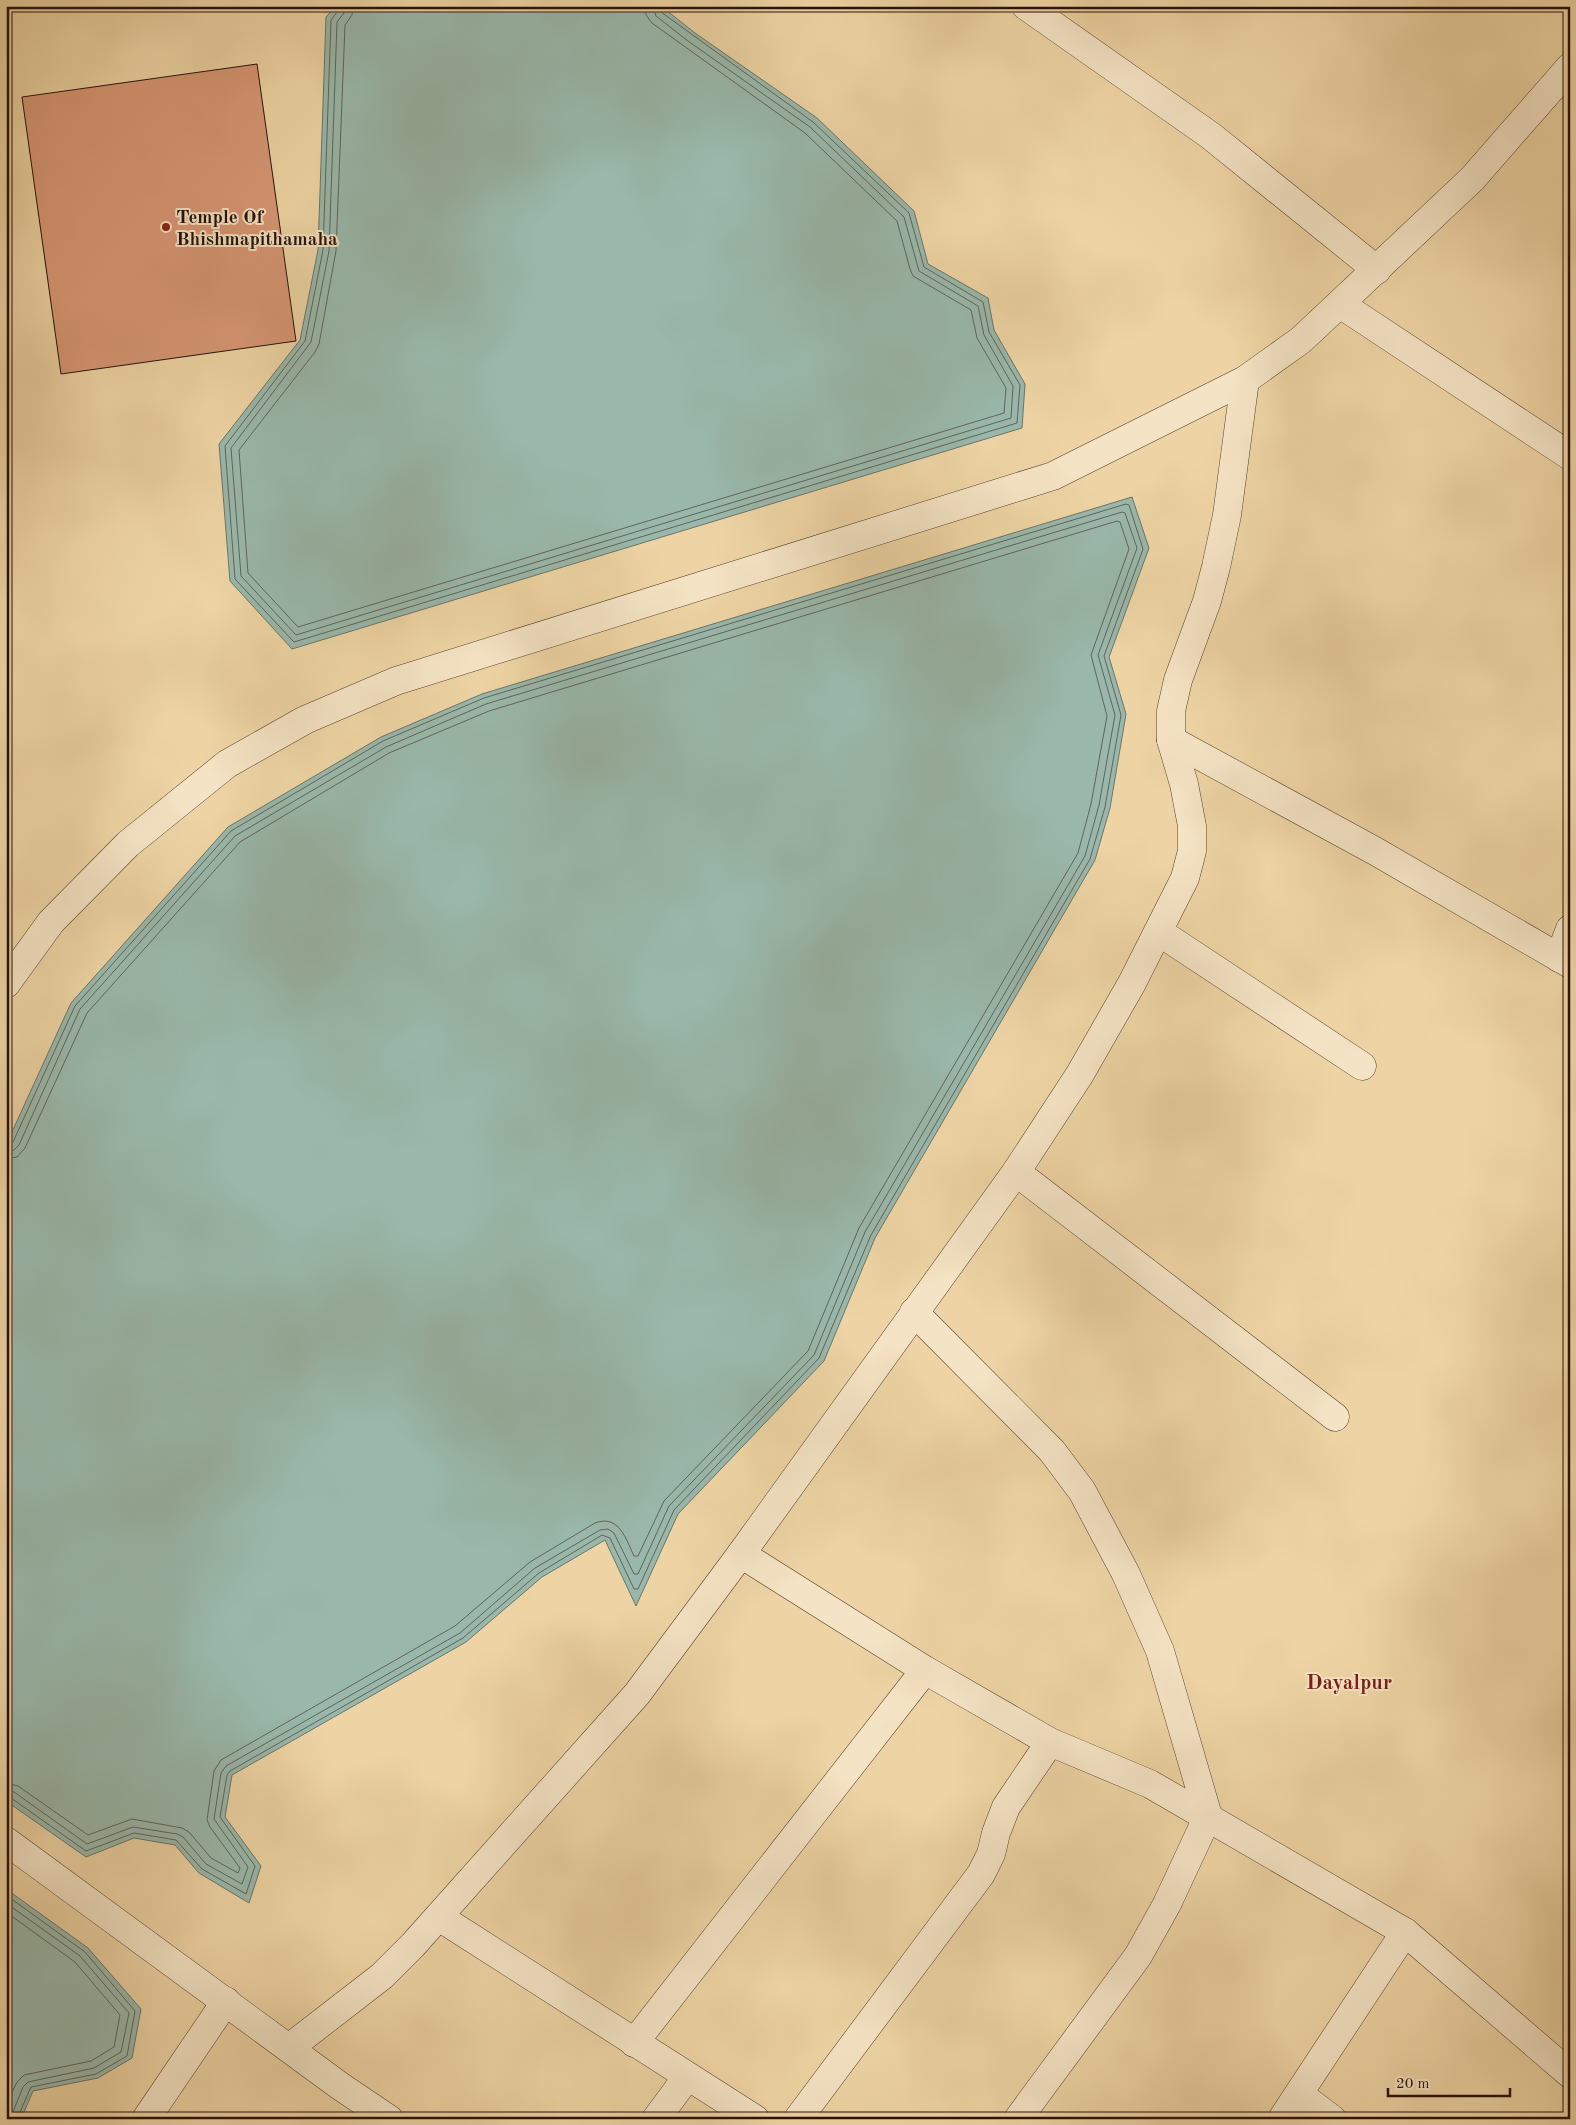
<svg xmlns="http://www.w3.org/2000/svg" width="1576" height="2125" font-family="'Old Standard TT',serif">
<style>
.water{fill:#99b8ab;stroke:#6b756a}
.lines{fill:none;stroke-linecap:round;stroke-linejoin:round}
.shore{stroke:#60645a;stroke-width:1}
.building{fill:#d79775;stroke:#271109}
.minor-casing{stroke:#594230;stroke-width:29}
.minor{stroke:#f4e3c4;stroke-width:28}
.poi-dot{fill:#8f2418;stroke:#f4e3c4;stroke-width:2}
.labels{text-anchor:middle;stroke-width:4;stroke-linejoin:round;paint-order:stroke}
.poi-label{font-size:19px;font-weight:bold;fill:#271109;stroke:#f4e3c4;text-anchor:start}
.quarter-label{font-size:21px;font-weight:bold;fill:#7a1f14;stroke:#f4e3c4}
</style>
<rect width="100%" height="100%" fill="#eed4a4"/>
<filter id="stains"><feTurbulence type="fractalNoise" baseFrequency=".004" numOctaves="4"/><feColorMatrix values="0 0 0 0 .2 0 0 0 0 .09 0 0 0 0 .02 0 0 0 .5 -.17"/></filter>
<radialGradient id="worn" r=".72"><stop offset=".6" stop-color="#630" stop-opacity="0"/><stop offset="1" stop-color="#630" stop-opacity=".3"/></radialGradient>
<g class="water">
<path d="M 336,6 L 661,6 L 695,33 L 817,118 L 914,211 L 928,264 L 988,298 L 994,330 L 1025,384 L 1022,428 L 292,649 L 230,581 L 219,444 L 300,340 L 318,250 L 326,17 Z"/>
<path d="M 1132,497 L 1149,548 L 1109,657 L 1126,714 L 1110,808 L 1095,860 L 875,1238 L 824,1361 L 678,1514 L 636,1606 L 605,1540 L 542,1577 L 466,1642 L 232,1775 L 225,1817 L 261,1866 L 249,1903 L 199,1873 L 175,1845 L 134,1838 L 86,1857 L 6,1801 L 6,1145 L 71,1003 L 228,827 L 381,737 L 482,694 Z"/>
<path d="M 6,1889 L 88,1948 L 141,2009 L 132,2058 L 98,2078 L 33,2091 L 21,2119 L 6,2119 Z"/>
</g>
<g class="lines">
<g class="shore">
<path d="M 339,6 L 338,11 L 331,20 L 323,250 L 305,341 L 225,446 L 235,579 L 294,642 L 1017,423 L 1020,385 L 989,332 L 983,302 L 924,267 L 909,213 L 813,122 L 661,12 L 659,6"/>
<path d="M 345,6 L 344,13 L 337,22 L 329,251 L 311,342 L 231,448 L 241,576 L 296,635 L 1011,418 L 1013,386 L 984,335 L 978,306 L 919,271 L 904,217 L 810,127 L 688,41 L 656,16 L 653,6"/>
<path d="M 353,6 L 352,15 L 345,25 L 336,251 L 319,344 L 315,352 L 239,450 L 248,573 L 298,627 L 1004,413 L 1006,388 L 977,338 L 971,310 L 913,276 L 910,269 L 897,221 L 805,133 L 652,23 L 646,15 L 645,6"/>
<path d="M 6,1145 L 13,1142 L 75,1006 L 231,831 L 383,741 L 484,698 L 1126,504 L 1129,505 L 1143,549 L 1104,656 L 1121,715 L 1105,807 L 1090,859 L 871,1235 L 819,1358 L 674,1510 L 638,1589 L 634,1589 L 610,1538 L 602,1535 L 539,1573 L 463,1638 L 230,1771 L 227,1775 L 220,1817 L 255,1866 L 246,1894 L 202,1869 L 176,1840 L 134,1833 L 86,1851 L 11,1798 L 6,1797"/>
<path d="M 6,1152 L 14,1150 L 19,1145 L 80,1009 L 235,836 L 386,747 L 486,704 L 1122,512 L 1125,513 L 1137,548 L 1098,655 L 1115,715 L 1099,805 L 1085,856 L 865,1232 L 814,1355 L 669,1506 L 638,1574 L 634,1574 L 614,1533 L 608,1529 L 600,1530 L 535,1568 L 460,1633 L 226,1766 L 221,1773 L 214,1819 L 248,1867 L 242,1884 L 206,1864 L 183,1837 L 177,1834 L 133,1827 L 87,1844 L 14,1792 L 6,1791"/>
<path d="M 6,1159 L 17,1157 L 25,1148 L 87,1013 L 240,842 L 389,753 L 489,711 L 1117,521 L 1120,522 L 1129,549 L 1091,655 L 1107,716 L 1091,804 L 1078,853 L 859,1228 L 808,1351 L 664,1501 L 638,1556 L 634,1556 C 626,1539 619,1514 595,1523 L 530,1562 L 455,1626 L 221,1760 L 214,1771 L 207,1820 L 210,1827 L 240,1868 L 238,1873 L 211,1858 L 189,1832 L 182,1828 L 132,1819 L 88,1835 L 18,1786 L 6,1783"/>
<path d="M 6,1895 L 85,1952 L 135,2011 L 127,2056 L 96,2074 L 31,2087 L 17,2119"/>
<path d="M 6,1903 L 80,1956 L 129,2013 L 121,2052 L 94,2068 L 28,2082 L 23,2087 L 10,2119"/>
<path d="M 6,1912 L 75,1962 L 120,2015 L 114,2047 L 91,2061 L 24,2075 L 17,2082 L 6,2105"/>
</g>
</g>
<path class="building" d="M 257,64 L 296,341 L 61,374 L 22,97 Z"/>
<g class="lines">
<g class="minor-casing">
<g id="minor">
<path d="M 1026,6 L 1211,136 L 1377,270"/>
<path d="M 1340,304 L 1570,456"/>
<path d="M 1171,740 L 1375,851 L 1570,964"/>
<path d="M 1159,932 L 1362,1066"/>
<path d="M 1559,958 L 1570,929"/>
<path d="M 6,984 L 51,922 L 128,844 L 227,764 L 305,720 L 396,681 L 1053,476 L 1245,380 L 1301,340 L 1472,179 L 1570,67"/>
<path d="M 1016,1172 L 1335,1417"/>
<path d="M 914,1312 L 1052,1451 L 1082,1491 L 1126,1574 L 1160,1651 L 1208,1816 L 1167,1904 L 1138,1956 L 1018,2119"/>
<path d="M 741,1554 L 925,1670 L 1050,1742 L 1150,1784 L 1405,1932 L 1570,2074"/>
<path d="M 6,1841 L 340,2086 L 389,2119"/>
<path d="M 439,1917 L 755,2119"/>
<path d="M 634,2043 L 925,1670"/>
<path d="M 289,2048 L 382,1976 L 413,1945 L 637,1694 L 741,1554 L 1016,1172 L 1080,1074 L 1132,983 L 1185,878 L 1192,851 L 1192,826 L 1184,784 L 1171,740 L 1171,711 L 1178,680 L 1207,601 L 1216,567 L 1227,515 L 1245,380"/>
<path d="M 1299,2094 L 1332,2119"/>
<path d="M 146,2119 L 226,2001"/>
<path d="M 656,2119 L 687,2077"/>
<path d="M 798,2119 L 981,1874 L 991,1854 L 996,1833 L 1006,1807 L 1050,1742"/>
<path d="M 1282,2119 L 1405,1932"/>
</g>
</g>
<use href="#minor" class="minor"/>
</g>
<circle class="poi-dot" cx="166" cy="227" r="5"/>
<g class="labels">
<g class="poi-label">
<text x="176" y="223">Temple Of<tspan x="176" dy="22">Bhishmapithamaha</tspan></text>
</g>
<g class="quarter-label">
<text x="1349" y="1689">Dayalpur</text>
</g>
</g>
<rect width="1576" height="2125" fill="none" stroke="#eed4a4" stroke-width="25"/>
<rect x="8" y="8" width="1561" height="2110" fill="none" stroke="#271109" stroke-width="2.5"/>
<rect x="12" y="12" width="1551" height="2100" fill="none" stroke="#271109"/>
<path d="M1388 2088v8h122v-8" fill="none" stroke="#271109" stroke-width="2.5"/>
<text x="1396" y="2088" font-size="15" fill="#271109" stroke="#f4e3c4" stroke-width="4" paint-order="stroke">20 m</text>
<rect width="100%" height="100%" filter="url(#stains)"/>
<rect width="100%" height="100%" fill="url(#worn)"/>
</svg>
